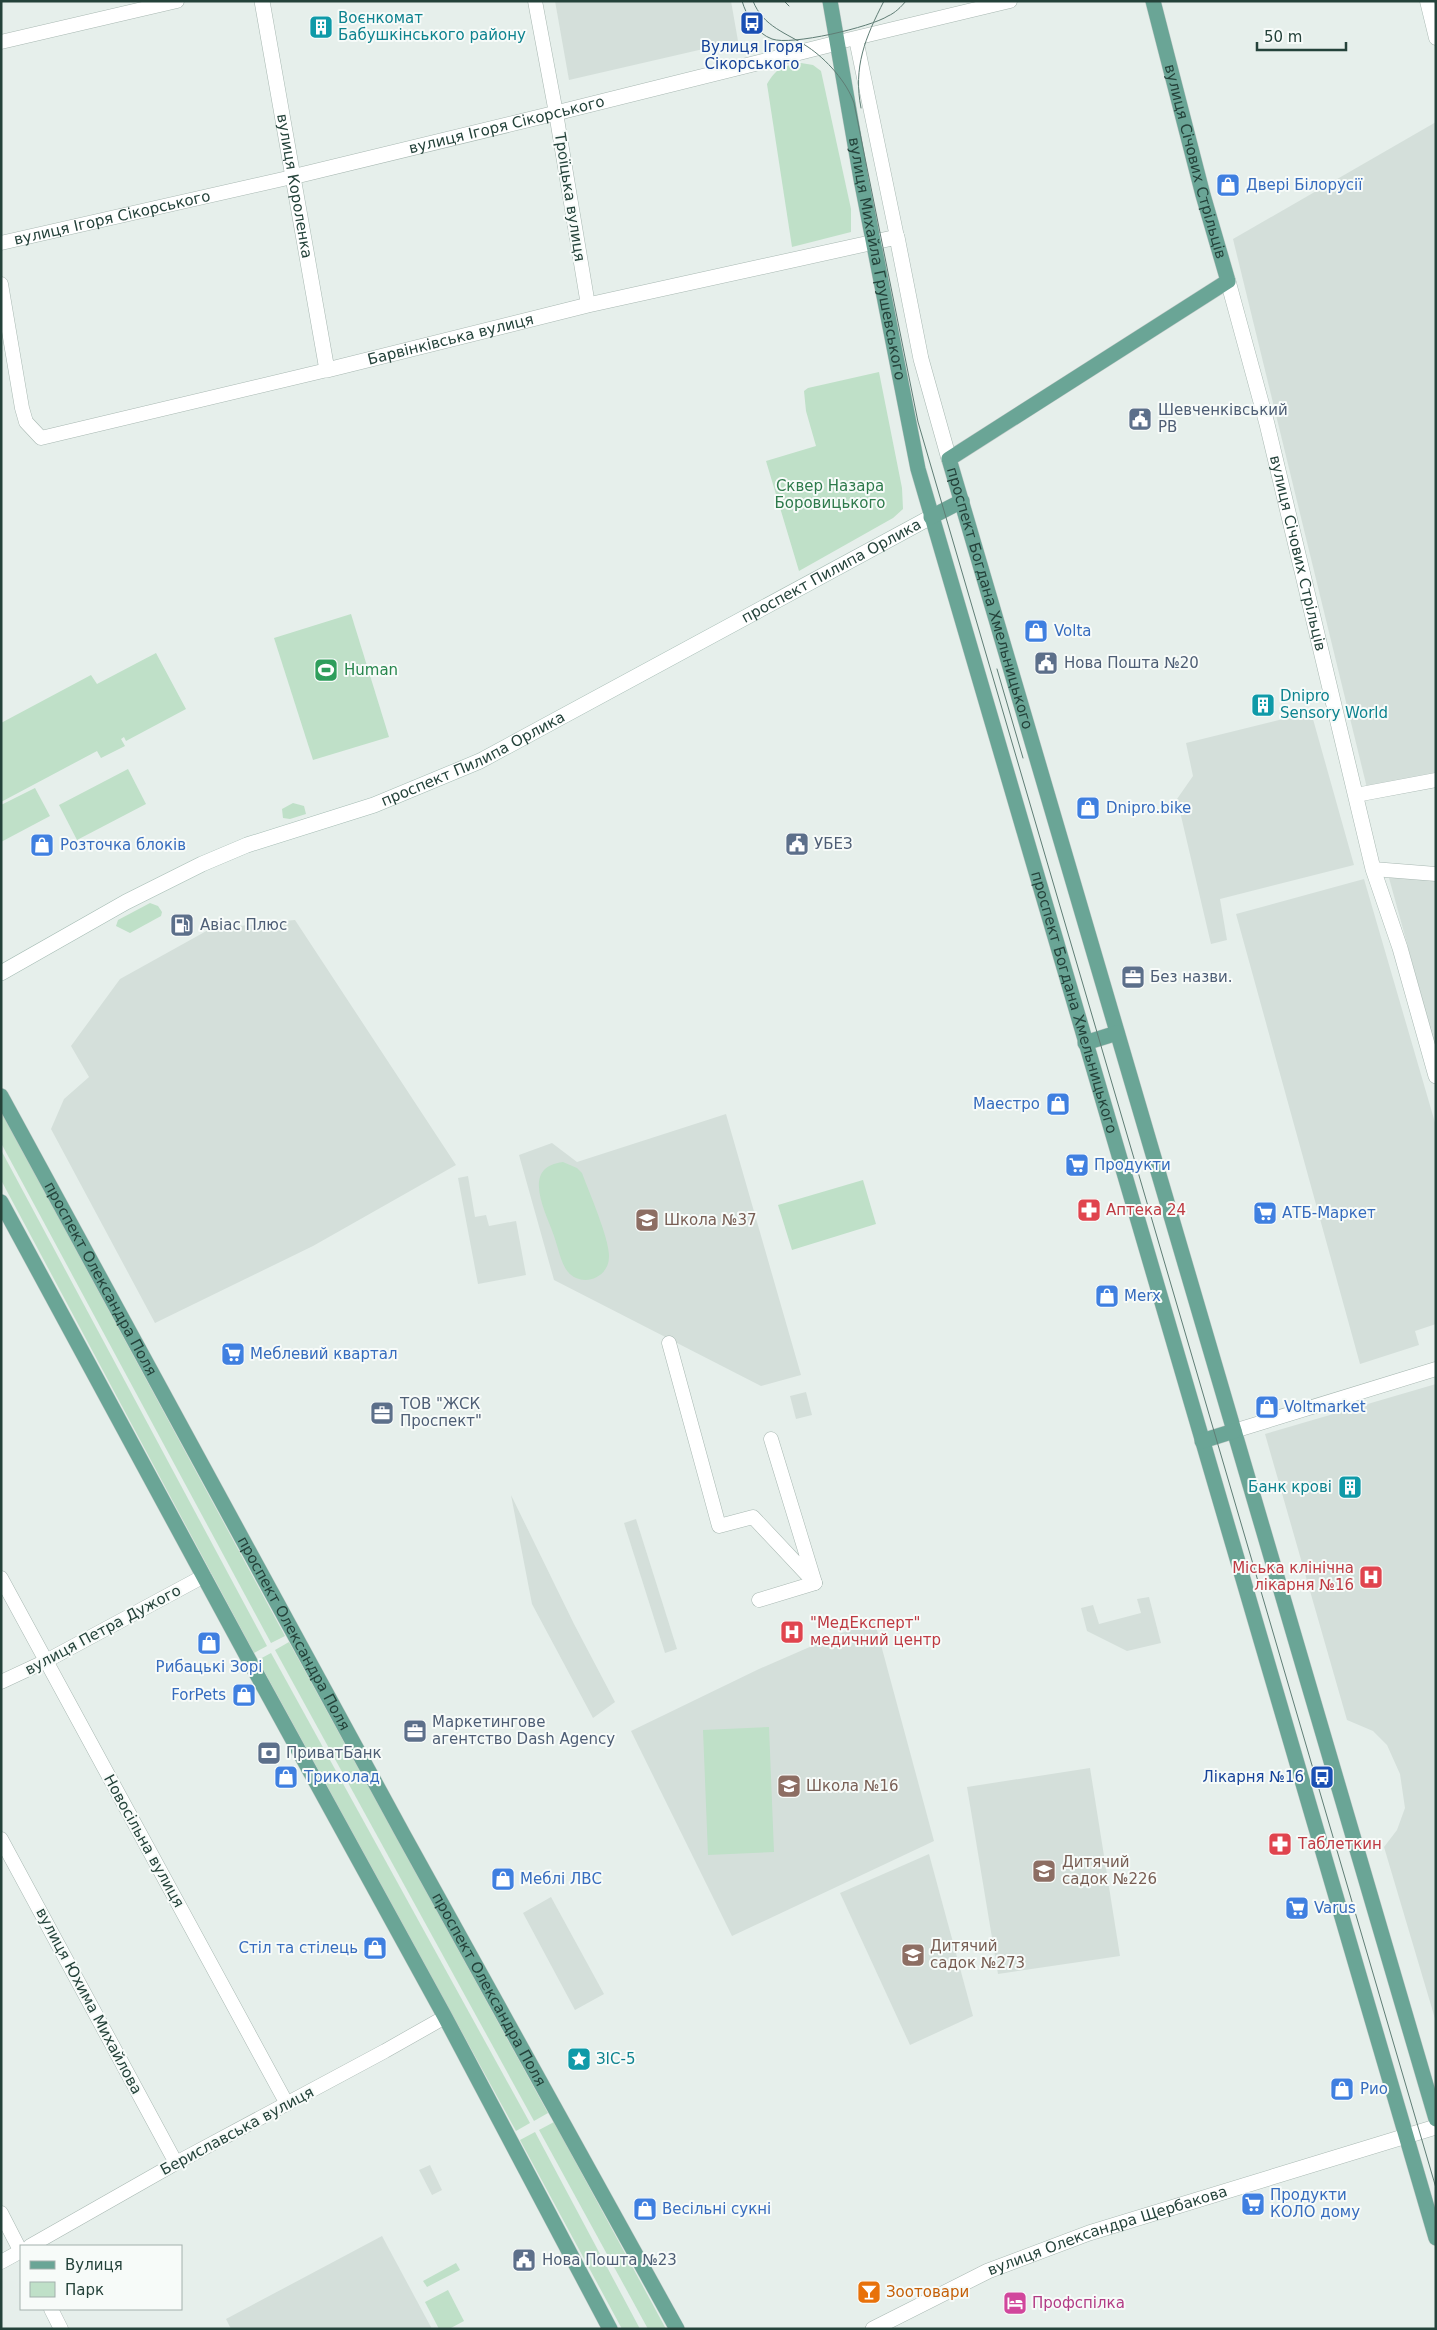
<svg xmlns="http://www.w3.org/2000/svg" width="1437" height="2330" font-family="'DejaVu Sans',sans-serif">
<style>
.built{fill:#d4dfda}
.green{fill:#bfe0c8}
.lines{fill:none;stroke-linecap:round;stroke-linejoin:round}
.minor-casing{stroke:#a8b8b2;stroke-width:15}
.tertiary-casing{stroke:#a8b8b2;stroke-width:16}
.secondary-casing{stroke:#a4bbb3;stroke-width:16}
.primary-casing{stroke:#c2cac8;stroke-width:16}
.minor{stroke:#fff;stroke-width:14}
.tertiary{stroke:#fff;stroke-width:15}
.secondary{stroke:#fff;stroke-width:15}
.primary{stroke:#6aa596;stroke-width:15}
.tram{stroke:#5f7d75;stroke-width:1}
.labels{text-anchor:middle;stroke-width:4;stroke-linejoin:round;paint-order:stroke}
.culture-label{font-size:15px;fill:#0d838f;stroke:#f7fbf9;text-anchor:start}
.transit-label{font-size:15px;fill:#164399;stroke:#f7fbf9}
.street-label{font-size:15px;fill:#24423a;stroke:#f7fbf9}
.shop-label{font-size:15px;fill:#366cbe;stroke:#f7fbf9;text-anchor:start}
.service-label{font-size:15px;fill:#4e5e75;stroke:#f7fbf9;text-anchor:start}
.park-label{font-size:15px;fill:#2d7a4b;stroke:#f7fbf9}
.leisure-label{font-size:15px;fill:#27864d;stroke:#f7fbf9;text-anchor:start}
.health-label{font-size:15px;fill:#be3a42;stroke:#f7fbf9;text-anchor:start}
.education-label{font-size:15px;fill:#785e54;stroke:#f7fbf9;text-anchor:start}
.food-label{font-size:15px;fill:#c56008;stroke:#f7fbf9;text-anchor:start}
.hotel-label{font-size:15px;fill:#b23c85;stroke:#f7fbf9;text-anchor:start}
</style>
<rect width="100%" height="100%" fill="#e6efeb"/>
<g class="built">
<path d="M 555,1 L 731,1 L 738,41 L 569,80 Z"/>
<path d="M 1436,122 L 1436,776 L 1367,788 L 1233,239 Z"/>
<path d="M 1311,712 L 1354,865 L 1220,899 L 1227,940 L 1211,944 L 1177,799 L 1193,776 L 1186,743 Z"/>
<path d="M 1389,878 L 1436,878 L 1436,1049 Z"/>
<path d="M 1364,879 L 1436,1126 L 1436,1324 L 1415,1331 L 1419,1345 L 1360,1364 L 1236,914 Z"/>
<path d="M 295,920 L 456,1165 L 313,1246 L 155,1323 L 51,1129 L 64,1099 L 89,1077 L 71,1046 L 120,979 L 210,929 Z"/>
<path d="M 726,1114 L 801,1375 L 761,1386 L 554,1280 L 519,1155 L 552,1143 L 577,1162 Z"/>
<path d="M 468,1176 L 475,1217 L 486,1215 L 489,1226 L 516,1221 L 526,1275 L 478,1284 L 458,1178 Z"/>
<path d="M 1436,1384 L 1436,2022 L 1384,1847 L 1397,1830 L 1405,1808 L 1400,1774 L 1387,1745 L 1373,1731 L 1347,1720 L 1265,1434 Z"/>
<path d="M 806,1392 L 812,1415 L 796,1419 L 790,1396 Z"/>
<path d="M 511,1495 L 574,1624 L 615,1702 L 593,1718 L 532,1604 Z"/>
<path d="M 636,1519 L 677,1649 L 665,1653 L 624,1523 Z"/>
<path d="M 1149,1597 L 1161,1643 L 1127,1651 L 1087,1631 L 1081,1608 L 1093,1605 L 1099,1624 L 1141,1613 L 1137,1599 Z"/>
<path d="M 874,1619 L 934,1841 L 732,1936 L 631,1731 L 759,1669 Z"/>
<path d="M 1090,1768 L 1120,1956 L 998,1974 L 967,1787 Z"/>
<path d="M 929,1854 L 973,2016 L 910,2045 L 840,1893 Z"/>
<path d="M 551,1897 L 604,1994 L 575,2010 L 523,1913 Z"/>
<path d="M 430,2165 L 442,2190 L 432,2195 L 419,2170 Z"/>
<path d="M 382,2236 L 432,2329 L 231,2329 L 226,2319 Z"/>
</g>
<g class="green">
<path d="M 801,63 L 813,65 L 821,71 L 851,209 L 851,232 L 792,247 L 767,84 C 776,68 783,66 801,63 Z"/>
<path d="M 879,372 L 902,488 L 903,509 L 893,518 L 799,571 L 766,461 L 816,446 L 806,411 L 804,391 L 808,388 Z"/>
<path d="M 351,614 L 389,737 L 313,760 L 274,638 Z"/>
<path d="M 156,653 L 186,709 L 126,741 L 124,737 L 121,739 L 125,746 L 101,758 L 97,751 L 1,802 L 1,723 L 91,675 L 97,684 Z"/>
<path d="M 128,769 L 146,804 L 77,840 L 59,805 Z"/>
<path d="M 35,788 L 50,816 L 1,842 L 1,805 Z"/>
<path d="M 293,803 L 304,806 L 306,814 L 290,819 L 283,818 L 282,809 Z"/>
<path d="M 150,903 L 158,906 L 162,912 L 161,916 L 130,933 L 116,926 L 118,920 Z"/>
<path d="M 1,1111 L 285,1636 L 271,1643 L 1,1143 Z"/>
<path d="M 1,1150 L 267,1646 L 254,1653 L 1,1180 Z"/>
<path d="M 563,1162 L 577,1168 L 582,1173 C 589,1192 610,1240 609,1257 C 609,1278 582,1288 568,1272 C 561,1264 558,1247 554,1236 C 546,1212 520,1167 563,1162 Z"/>
<path d="M 863,1180 L 876,1224 L 792,1250 L 778,1205 Z"/>
<path d="M 289,1642 L 548,2113 L 534,2121 L 275,1650 Z"/>
<path d="M 271,1653 L 530,2123 L 516,2131 L 258,1660 Z"/>
<path d="M 769,1727 L 774,1852 L 708,1855 L 703,1730 Z"/>
<path d="M 554,2122 L 666,2329 L 648,2329 L 539,2130 Z"/>
<path d="M 535,2132 L 640,2329 L 622,2329 L 520,2140 Z"/>
<path d="M 456,2263 L 460,2270 L 427,2287 L 423,2281 Z"/>
<path d="M 448,2290 L 464,2321 L 449,2329 L 439,2329 L 425,2302 Z"/>
</g>
<g class="lines">
<g class="minor-casing">
<g id="minor">
<path d="M 535,1 L 556,113 L 588,305"/>
<path d="M 1427,1 L 1436,38"/>
<path d="M 856,39 L 897,237"/>
<path d="M 847,40 L 1010,1"/>
<path d="M 1,42 L 177,1"/>
<path id="s1" d="M 1,243 L 292,177"/>
<path d="M 1,284 L 22,408 L 26,422 L 41,438 L 327,370"/>
<path d="M 1356,795 L 1436,780"/>
<path d="M 1373,869 L 1436,874"/>
<path d="M 669,1343 L 719,1526 L 753,1517 L 815,1583 L 771,1439"/>
<path d="M 1234,1431 L 1436,1369"/>
<path d="M 1,1578 L 287,2104"/>
<path d="M 759,1600 L 815,1583"/>
<path d="M 1,1682 L 46,1661 L 204,1576"/>
<path d="M 1,1839 L 176,2163"/>
<path d="M 1,2213 L 21,2252"/>
<path d="M 30,2246 L 176,2163 L 385,2051 L 445,2017"/>
<path d="M 1,2262 L 21,2251"/>
<path d="M 51,2309 L 61,2329"/>
</g>
</g>
<g class="tertiary-casing">
<g id="tertiary">
<path id="s2" d="M 262,1 L 327,370 L 588,305 L 897,237 L 921,359 L 949,459"/>
<path id="s3" d="M 292,177 L 556,113 L 837,43"/>
<path id="s4" d="M 1228,281 L 1267,424 L 1373,869 L 1400,948 L 1436,1076"/>
<path id="s5" d="M 873,2329 L 988,2271 L 1089,2233 L 1436,2127"/>
</g>
</g>
<g class="secondary-casing">
<g id="secondary">
<path id="s6" d="M 1,973 L 126,902 L 202,864 L 247,845 L 374,805 L 480,761 L 931,517"/>
</g>
</g>
<g class="primary-casing">
<g id="primary">
<path id="s7" d="M 830,1 L 861,179 L 918,469 L 1436,2238"/>
<path id="s8" d="M 1153,1 L 1203,195 L 1228,281 L 949,459 L 1436,2119"/>
<path d="M 931,517 L 962,501"/>
<path d="M 1085,1043 L 1117,1033"/>
<path id="s9" d="M 1,1096 L 403,1834 L 677,2329"/>
<path d="M 1,1202 L 249,1660 L 445,2017 L 610,2329"/>
<path d="M 1202,1441 L 1234,1431"/>
</g>
</g>
<use href="#minor" class="minor"/>
<use href="#tertiary" class="tertiary"/>
<use href="#secondary" class="secondary"/>
<use href="#primary" class="primary"/>
<g class="tram">
<path d="M 742,1 C 747,17 756,33 772,39 C 791,46 871,27 888,16 C 895,13 901,7 906,1"/>
<path d="M 753,1 C 763,27 787,33 808,47 C 826,59 847,82 854,103 L 918,422 L 1436,2188"/>
<path d="M 784,1 L 789,6"/>
<path d="M 861,108 C 853,67 865,38 884,1"/>
<path d="M 997,669 L 1023,758"/>
</g>
</g>
<defs>
<g id="bus-square" transform="scale(1.25)"><rect x="-9" y="-9" width="18" height="18" rx="4" fill="#1a4fb4" stroke="#f7fbf9"/><path d="M-5-6H5V4H4V6H2V4H-2V6H-4V4H-5ZM-3.5-4V0h7V-4ZM-3.5 1.2v1.5H-2V1.2ZM2 1.2v1.5H3.5V1.2Z" fill="#fff"/></g>
<g id="building-square" transform="scale(1.25)"><rect x="-9" y="-9" width="18" height="18" rx="4" fill="#0f9aa8" stroke="#f7fbf9"/><path d="M-4-6H4V6H1V3H-1V6H-4ZM-2.5-4.3h1.7v1.8h-1.7ZM.8-4.3h1.7v1.8H.8ZM-2.5-1h1.7V.8h-1.7ZM.8-1h1.7V.8H.8Z" fill="#fff"/></g>
<g id="shop-square" transform="scale(1.25)"><rect x="-9" y="-9" width="18" height="18" rx="4" fill="#3f7fe0" stroke="#f7fbf9"/><path d="M-5-2.5h2.3a2.7 3.5 0 0 1 5.4 0H5L5.5 6h-11ZM-1.5-2.5h3a1.5 2.3 0 0 0-3 0Z" fill="#fff"/></g>
<g id="civic-square" transform="scale(1.25)"><rect x="-9" y="-9" width="18" height="18" rx="4" fill="#5c6f8a" stroke="#f7fbf9"/><path d="M-.6-6.5H3V-4.5H.6V-3L4-1V1h2V6H-6V1h2V-1L-.6-3ZM-1.2 2.5V6h2.4V2.5Z" fill="#fff"/></g>
<g id="stadium-square" transform="scale(1.25)"><rect x="-9" y="-9" width="18" height="18" rx="4" fill="#2e9e5b" stroke="#f7fbf9"/><path d="M0-5a6.5 5 0 1 0 0 10a6.5 5 0 1 0 0-10ZM-3.5-1.8h7v3.6h-7Z" fill="#fff"/></g>
<g id="fuel-square" transform="scale(1.25)"><rect x="-9" y="-9" width="18" height="18" rx="4" fill="#5c6f8a" stroke="#f7fbf9"/><path d="M-5.5-6h7V0h2V4h1.3V-2.5L3-4.5l.8-.8L6-3V5H2.5V1h-1V6h-7ZM-4.2-4.7v3.2H.2V-4.7Z" fill="#fff"/></g>
<g id="office-square" transform="scale(1.25)"><rect x="-9" y="-9" width="18" height="18" rx="4" fill="#5c6f8a" stroke="#f7fbf9"/><path d="M-6-3h4V-5.5h4V-3h4V5H-6ZM-1-4.5V-3h2v-1.5ZM-6 0V1H6V0Z" fill="#fff"/></g>
<g id="supermarket-square" transform="scale(1.25)"><rect x="-9" y="-9" width="18" height="18" rx="4" fill="#3f7fe0" stroke="#f7fbf9"/><path d="M-6-5.5h2.5l.6 2H6L4.5 2H-2.5L-4.4-4H-6ZM-1.5 3.2a1.3 1.3 0 1 0 .1 0ZM3 3.2a1.3 1.3 0 1 0 .1 0Z" fill="#fff"/></g>
<g id="pharmacy-square" transform="scale(1.25)"><rect x="-9" y="-9" width="18" height="18" rx="4" fill="#e0444e" stroke="#f7fbf9"/><path d="M-2-6h4v4h4v4h-4v4h-4v-4h-4v-4h4Z" fill="#fff"/></g>
<g id="school-square" transform="scale(1.25)"><rect x="-9" y="-9" width="18" height="18" rx="4" fill="#8d6e63" stroke="#f7fbf9"/><path d="M0-5L7-2L0 1L-7-2ZM-4 1L0 2.5L4 1V4Q0 6-4 4Z" fill="#fff"/></g>
<g id="hospital-square" transform="scale(1.25)"><rect x="-9" y="-9" width="18" height="18" rx="4" fill="#e0444e" stroke="#f7fbf9"/><path d="M-5-5h3v3.5h4V-5h3V5h-3V1.5h-4V5h-3Z" fill="#fff"/></g>
<g id="bank-square" transform="scale(1.25)"><rect x="-9" y="-9" width="18" height="18" rx="4" fill="#5c6f8a" stroke="#f7fbf9"/><path d="M-6-4H6V4H-6ZM0-2.3a2.3 2.3 0 1 0 0 4.6a2.3 2.3 0 1 0 0-4.6Z" fill="#fff"/></g>
<g id="sight-square" transform="scale(1.25)"><rect x="-9" y="-9" width="18" height="18" rx="4" fill="#0f9aa8" stroke="#f7fbf9"/><path d="M0-6L1.8-2.2L6-1.7L2.9 1.2L3.7 5.4L0 3.3L-3.7 5.4L-2.9 1.2L-6-1.7L-1.8-2.2Z" fill="#fff"/></g>
<g id="bar-square" transform="scale(1.25)"><rect x="-9" y="-9" width="18" height="18" rx="4" fill="#e8710a" stroke="#f7fbf9"/><path d="M-6-5H6L.8 .8V4.5H3.5V6h-7V4.5H-.8V.8Z" fill="#fff"/></g>
<g id="hotel-square" transform="scale(1.25)"><rect x="-9" y="-9" width="18" height="18" rx="4" fill="#d1479c" stroke="#f7fbf9"/><path d="M-6-4.5h1.5V1H6V5H4.5V3h-9V5H-6ZM-4 0a1.8 1.8 0 1 1 3.6 0ZM.5 0V-2.5h3Q6-2.5 6 0Z" fill="#fff"/></g>
</defs>
<g fill-rule="evenodd">
<use href="#bus-square" x="752" y="23"/>
<use href="#building-square" x="321" y="27"/>
<use href="#shop-square" x="1228" y="185"/>
<use href="#civic-square" x="1140" y="419"/>
<use href="#shop-square" x="1036" y="631"/>
<use href="#civic-square" x="1046" y="663"/>
<use href="#stadium-square" x="326" y="670"/>
<use href="#building-square" x="1263" y="705"/>
<use href="#shop-square" x="1088" y="808"/>
<use href="#civic-square" x="797" y="844"/>
<use href="#shop-square" x="42" y="845"/>
<use href="#fuel-square" x="182" y="925"/>
<use href="#office-square" x="1133" y="977"/>
<use href="#shop-square" x="1058" y="1104"/>
<use href="#supermarket-square" x="1077" y="1165"/>
<use href="#pharmacy-square" x="1089" y="1210"/>
<use href="#supermarket-square" x="1265" y="1213"/>
<use href="#school-square" x="647" y="1220"/>
<use href="#shop-square" x="1107" y="1296"/>
<use href="#supermarket-square" x="233" y="1354"/>
<use href="#shop-square" x="1267" y="1407"/>
<use href="#office-square" x="382" y="1413"/>
<use href="#building-square" x="1350" y="1487"/>
<use href="#hospital-square" x="1371" y="1577"/>
<use href="#hospital-square" x="792" y="1632"/>
<use href="#shop-square" x="209" y="1643"/>
<use href="#shop-square" x="244" y="1695"/>
<use href="#office-square" x="415" y="1731"/>
<use href="#bank-square" x="269" y="1753"/>
<use href="#shop-square" x="286" y="1777"/>
<use href="#bus-square" x="1322" y="1777"/>
<use href="#school-square" x="789" y="1786"/>
<use href="#pharmacy-square" x="1280" y="1844"/>
<use href="#school-square" x="1044" y="1871"/>
<use href="#shop-square" x="503" y="1879"/>
<use href="#supermarket-square" x="1297" y="1908"/>
<use href="#shop-square" x="375" y="1948"/>
<use href="#school-square" x="913" y="1955"/>
<use href="#sight-square" x="579" y="2059"/>
<use href="#shop-square" x="1342" y="2089"/>
<use href="#supermarket-square" x="1253" y="2204"/>
<use href="#shop-square" x="645" y="2209"/>
<use href="#civic-square" x="524" y="2260"/>
<use href="#bar-square" x="869" y="2292"/>
<use href="#hotel-square" x="1015" y="2303"/>
</g>
<g class="labels">
<g class="culture-label">
<text x="338" y="23">Воєнкомат<tspan x="338" dy="17">Бабушкінського району</tspan></text>
<text x="1280" y="701">Dnipro<tspan x="1280" dy="17">Sensory World</tspan></text>
<text x="1332" y="1492" text-anchor="end">Банк крові</text>
<text x="596" y="2064">ЗІС-5</text>
</g>
<g class="transit-label">
<text x="752" y="52">Вулиця Ігоря<tspan x="752" dy="17">Сікорського</tspan></text>
<text x="1304" y="1782" text-anchor="end">Лікарня №16</text>
</g>
<g class="street-label">
<text dy="5" stroke="none"><textPath href="#s3" startOffset="221">вулиця Ігоря Сікорського</textPath></text>
<text dy="5" stroke="none"><textPath href="#s8" startOffset="166">вулиця Січових Стрільців</textPath></text>
<text dy="5" stroke="none"><textPath href="#s2" startOffset="188">вулиця Короленка</textPath></text>
<text transform="translate(570 197) rotate(81)" y="5">Троїцька вулиця</text>
<text dy="5" stroke="none"><textPath href="#s1" startOffset="114">вулиця Ігоря Сікорського</textPath></text>
<text dy="5" stroke="none"><textPath href="#s7" startOffset="262">вулиця Михайла Грушевського</textPath></text>
<text dy="5" stroke="none"><textPath href="#s2" startOffset="502">Барвінківська вулиця</textPath></text>
<text dy="5" stroke="none"><textPath href="#s4" startOffset="281">вулиця Січових Стрільців</textPath></text>
<text dy="5" stroke="none"><textPath href="#s6" startOffset="925">проспект Пилипа Орлика</textPath></text>
<text dy="5" stroke="none"><textPath href="#s8" startOffset="766">проспект Богдана Хмельницького</textPath></text>
<text dy="5" stroke="none"><textPath href="#s6" startOffset="520">проспект Пилипа Орлика</textPath></text>
<text dy="5" stroke="none"><textPath href="#s7" startOffset="1032">проспект Богдана Хмельницького</textPath></text>
<text dy="5" stroke="none"><textPath href="#s9" startOffset="208">проспект Олександра Поля</textPath></text>
<text transform="translate(103 1630) rotate(-28)" y="5">вулиця Петра Дужого</text>
<text dy="5" stroke="none"><textPath href="#s9" startOffset="612">проспект Олександра Поля</textPath></text>
<text transform="translate(144 1841) rotate(61)" y="5">Новосільна вулиця</text>
<text dy="5" stroke="none"><textPath href="#s9" startOffset="1018">проспект Олександра Поля</textPath></text>
<text transform="translate(89 2001) rotate(62)" y="5">вулиця Юхима Михайлова</text>
<text transform="translate(237 2131) rotate(-28)" y="5">Бериславська вулиця</text>
<text dy="5" stroke="none"><textPath href="#s5" startOffset="255">вулиця Олександра Щербакова</textPath></text>
</g>
<g class="shop-label">
<text x="1246" y="190">Двері Білорусії</text>
<text x="1054" y="636">Volta</text>
<text x="1106" y="813">Dnipro.bike</text>
<text x="60" y="850">Розточка блоків</text>
<text x="1040" y="1109" text-anchor="end">Маестро</text>
<text x="1094" y="1170">Продукти</text>
<text x="1282" y="1218">АТБ-Маркет</text>
<text x="1124" y="1301">Merx</text>
<text x="250" y="1359">Меблевий квартал</text>
<text x="1284" y="1412">Voltmarket</text>
<text x="209" y="1672" text-anchor="middle">Рибацькі Зорі</text>
<text x="226" y="1700" text-anchor="end">ForPets</text>
<text x="304" y="1782">Триколад</text>
<text x="520" y="1884">Меблі ЛВС</text>
<text x="1314" y="1913">Varus</text>
<text x="358" y="1953" text-anchor="end">Стіл та стілець</text>
<text x="1360" y="2094">Рио</text>
<text x="1270" y="2200">Продукти<tspan x="1270" dy="17">КОЛО дому</tspan></text>
<text x="662" y="2214">Весільні сукні</text>
</g>
<g class="service-label">
<text x="1158" y="415">Шевченківський<tspan x="1158" dy="17">РВ</tspan></text>
<text x="1064" y="668">Нова Пошта №20</text>
<text x="814" y="849">УБЕЗ</text>
<text x="200" y="930">Авіас Плюс</text>
<text x="1150" y="982">Без назви.</text>
<text x="400" y="1409">ТОВ "ЖСК<tspan x="400" dy="17">Проспект"</tspan></text>
<text x="432" y="1727">Маркетингове<tspan x="432" dy="17">агентство Dash Agency</tspan></text>
<text x="286" y="1758">ПриватБанк</text>
<text x="542" y="2265">Нова Пошта №23</text>
</g>
<g class="park-label">
<text x="830" y="491">Сквер Назара<tspan x="830" dy="17">Боровицького</tspan></text>
</g>
<g class="leisure-label">
<text x="344" y="675">Human</text>
</g>
<g class="health-label">
<text x="1106" y="1215">Аптека 24</text>
<text x="1354" y="1573" text-anchor="end">Міська клінічна<tspan x="1354" dy="17">лікарня №16</tspan></text>
<text x="810" y="1628">"МедЕксперт"<tspan x="810" dy="17">медичний центр</tspan></text>
<text x="1298" y="1849">Таблеткин</text>
</g>
<g class="education-label">
<text x="664" y="1225">Школа №37</text>
<text x="806" y="1791">Школа №16</text>
<text x="1062" y="1867">Дитячий<tspan x="1062" dy="17">садок №226</tspan></text>
<text x="930" y="1951">Дитячий<tspan x="930" dy="17">садок №273</tspan></text>
</g>
<g class="food-label">
<text x="886" y="2297">Зоотовари</text>
</g>
<g class="hotel-label">
<text x="1032" y="2308">Профспілка</text>
</g>
</g>
<rect width="1437" height="2330" fill="none" stroke="#24423a" stroke-width="5"/>
<rect x="20" y="2245" width="162" height="65" fill="#f7fbf9" stroke="#a3b1ad"/>
<rect x="30" y="2261" width="25" height="8" fill="#6aa596" stroke="#a3b1ad"/>
<text x="65" y="2270" font-size="15" fill="#24423a">Вулиця</text>
<rect x="30" y="2282" width="25" height="15" fill="#bfe0c8" stroke="#a3b1ad"/>
<text x="65" y="2295" font-size="15" fill="#24423a">Парк</text>
<path d="M1257 42v8h89v-8" fill="none" stroke="#24423a" stroke-width="2.5"/>
<text x="1264" y="42" font-size="15" fill="#24423a" stroke="#f7fbf9" stroke-width="4" paint-order="stroke">50 m</text>
</svg>
